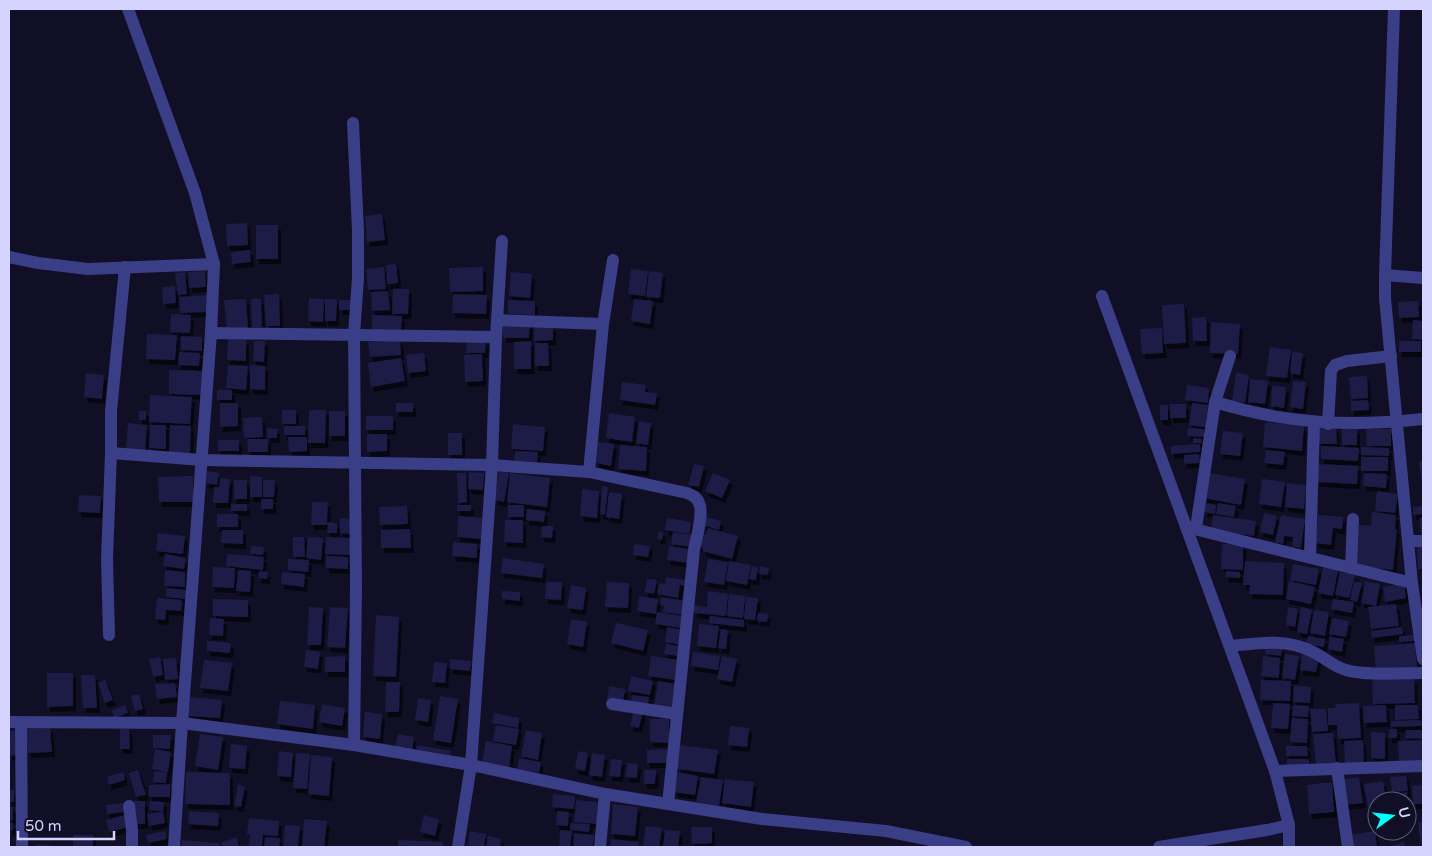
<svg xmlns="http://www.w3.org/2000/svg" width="1432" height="856" font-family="'Varela Round',sans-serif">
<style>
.building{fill:#1f1b47;filter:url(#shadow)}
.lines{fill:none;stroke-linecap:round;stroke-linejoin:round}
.minor{stroke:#393e86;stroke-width:12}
</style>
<defs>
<filter id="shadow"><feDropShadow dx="3" dy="5" stdDeviation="0" flood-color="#0009"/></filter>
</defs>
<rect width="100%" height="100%" fill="#100f26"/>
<g class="building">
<path d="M 382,214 L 385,240 L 367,242 L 365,216 Z"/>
<path d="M 247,223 L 248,245 L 227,246 L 226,224 Z"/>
<rect x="256" y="225" width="22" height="34"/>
<path d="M 250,250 L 251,262 L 232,264 L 231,252 Z"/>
<path d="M 396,264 L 398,283 L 387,284 L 386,265 Z"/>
<path d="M 384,267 L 386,289 L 368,290 L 366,269 Z"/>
<path d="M 483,267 L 483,291 L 450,292 L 449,268 Z"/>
<path d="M 631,269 L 648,271 L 645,296 L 628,294 Z"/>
<path d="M 205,271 L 206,287 L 189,288 L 188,272 Z"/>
<path d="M 649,271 L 663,273 L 660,298 L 646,297 Z"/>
<path d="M 185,272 L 187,294 L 178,295 L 175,273 Z"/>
<path d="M 511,272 L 532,274 L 530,298 L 509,296 Z"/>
<path d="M 175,286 L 176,303 L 163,304 L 162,287 Z"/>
<path d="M 393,289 L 409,289 L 408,314 L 392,314 Z"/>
<path d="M 388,291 L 390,310 L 372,311 L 371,292 Z"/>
<path d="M 279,294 L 280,326 L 266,326 L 264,295 Z"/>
<path d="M 453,294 L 487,295 L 486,314 L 452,313 Z"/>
<path d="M 207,295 L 208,312 L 180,313 L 179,297 Z"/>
<path d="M 309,298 L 324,299 L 323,322 L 308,321 Z"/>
<path d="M 246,299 L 248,328 L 227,329 L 224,300 Z"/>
<path d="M 251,299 L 261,299 L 262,327 L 252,327 Z"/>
<path d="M 325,299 L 337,299 L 336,321 L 325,321 Z"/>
<path d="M 634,299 L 653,301 L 650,324 L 631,321 Z"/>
<path d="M 339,300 L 352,300 L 351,310 L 339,310 Z"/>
<path d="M 508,300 L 535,301 L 535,315 L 508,314 Z"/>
<path d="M 1418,301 L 1419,317 L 1399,318 L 1398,302 Z"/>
<path d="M 1184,304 L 1186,343 L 1164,344 L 1162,305 Z"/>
<path d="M 171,314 L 191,315 L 190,333 L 170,332 Z"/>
<path d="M 372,315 L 402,316 L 401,331 L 372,330 Z"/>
<path d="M 1206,317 L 1207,341 L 1193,341 L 1192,318 Z"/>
<path d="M 1413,320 L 1423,321 L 1423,340 L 1412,339 Z"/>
<path d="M 1211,322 L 1240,324 L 1238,354 L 1210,353 Z"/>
<path d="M 503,324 L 530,324 L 529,338 L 503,338 Z"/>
<path d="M 534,326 L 553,326 L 553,340 L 534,341 Z"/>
<path d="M 1162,328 L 1163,353 L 1142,354 L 1140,329 Z"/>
<path d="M 147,334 L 177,335 L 175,360 L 146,359 Z"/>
<path d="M 181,336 L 202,337 L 202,351 L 181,350 Z"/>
<path d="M 228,339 L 246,340 L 246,361 L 227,360 Z"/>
<path d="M 400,340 L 401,355 L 370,357 L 368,342 Z"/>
<path d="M 467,340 L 486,340 L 485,353 L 466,353 Z"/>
<path d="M 254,341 L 265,341 L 264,362 L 253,361 Z"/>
<path d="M 531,341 L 531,369 L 514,369 L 514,342 Z"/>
<rect x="1399" y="341" width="22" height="11"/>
<path d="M 535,343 L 548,343 L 549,366 L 535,366 Z"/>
<path d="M 1270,347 L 1291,350 L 1287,378 L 1266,376 Z"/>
<path d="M 179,352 L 200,353 L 199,366 L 178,365 Z"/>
<path d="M 1292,352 L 1303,353 L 1300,375 L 1290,373 Z"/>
<path d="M 424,353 L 426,371 L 408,373 L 406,355 Z"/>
<path d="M 482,354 L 483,381 L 465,382 L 464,355 Z"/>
<path d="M 401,358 L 405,381 L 371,387 L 368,363 Z"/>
<path d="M 228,365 L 248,366 L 246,390 L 226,388 Z"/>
<path d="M 250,365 L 265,366 L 265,390 L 250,389 Z"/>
<path d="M 169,370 L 202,371 L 202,395 L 169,394 Z"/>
<path d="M 86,373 L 104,375 L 102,399 L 84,397 Z"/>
<path d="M 1236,373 L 1249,375 L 1245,403 L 1232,401 Z"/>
<path d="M 1367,376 L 1368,398 L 1351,399 L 1349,377 Z"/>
<path d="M 1250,379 L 1268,381 L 1265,404 L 1248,402 Z"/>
<path d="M 1293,381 L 1306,382 L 1303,409 L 1290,407 Z"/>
<path d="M 622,382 L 646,385 L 645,392 L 657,393 L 655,405 L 620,400 Z"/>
<path d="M 1187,385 L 1209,388 L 1208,403 L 1185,400 Z"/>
<path d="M 1272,386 L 1286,387 L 1284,408 L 1271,406 Z"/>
<rect x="217" y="390" width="15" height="10"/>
<path d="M 150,395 L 192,397 L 190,424 L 149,422 Z"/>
<path d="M 1368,400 L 1369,410 L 1351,411 L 1351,401 Z"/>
<path d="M 220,403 L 238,403 L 238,426 L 220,427 Z"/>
<rect x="396" y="403" width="17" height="9"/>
<path d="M 1192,403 L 1208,405 L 1205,427 L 1189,425 Z"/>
<rect x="1170" y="404" width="16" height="14"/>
<rect x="1160" y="405" width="8" height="15"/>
<rect x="282" y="410" width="14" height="14"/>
<path d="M 309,410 L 326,410 L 325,443 L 308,443 Z"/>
<rect x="139" y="411" width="7" height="9"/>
<rect x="329" y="411" width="16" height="25"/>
<path d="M 609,413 L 635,417 L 632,442 L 606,438 Z"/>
<rect x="366" y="416" width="27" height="14"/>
<path d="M 262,417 L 263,437 L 244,438 L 243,418 Z"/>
<path d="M 639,421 L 651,423 L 648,445 L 636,443 Z"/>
<path d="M 1265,422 L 1304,426 L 1302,451 L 1263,447 Z"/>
<path d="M 128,423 L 147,425 L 145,452 L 126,451 Z"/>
<path d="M 513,424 L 545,427 L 543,451 L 511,449 Z"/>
<path d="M 150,425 L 166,425 L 166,449 L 149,448 Z"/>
<path d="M 170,425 L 191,426 L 190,455 L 169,454 Z"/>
<rect x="284" y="426" width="21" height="9"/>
<path d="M 1318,427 L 1336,427 L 1337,444 L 1318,444 Z"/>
<path d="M 267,428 L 277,429 L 277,438 L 267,438 Z"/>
<path d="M 1188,428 L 1204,429 L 1204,437 L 1187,436 Z"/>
<rect x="1342" y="428" width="15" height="17"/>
<path d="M 1366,429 L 1391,429 L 1391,446 L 1367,446 Z"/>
<path d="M 1223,431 L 1243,433 L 1240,456 L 1220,454 Z"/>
<rect x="448" y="433" width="14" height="22"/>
<path d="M 367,434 L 387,434 L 387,451 L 367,452 Z"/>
<path d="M 288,437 L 307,437 L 307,451 L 289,452 Z"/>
<path d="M 1193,438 L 1202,439 L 1202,443 L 1193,443 Z"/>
<path d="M 247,439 L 268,439 L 268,452 L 248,452 Z"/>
<rect x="218" y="440" width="21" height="11"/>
<path d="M 598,442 L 614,444 L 611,466 L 596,463 Z"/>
<path d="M 1200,444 L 1200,452 L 1171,454 L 1171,446 Z"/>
<path d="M 620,445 L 647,447 L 646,471 L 618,469 Z"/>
<path d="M 1321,446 L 1359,448 L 1358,461 L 1321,459 Z"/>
<path d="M 1361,447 L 1389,448 L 1389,456 L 1361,455 Z"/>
<path d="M 1266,450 L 1285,452 L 1283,465 L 1264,463 Z"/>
<path d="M 515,451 L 538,452 L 537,462 L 514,461 Z"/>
<path d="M 1199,454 L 1200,463 L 1184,464 L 1184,455 Z"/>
<rect x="1361" y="457" width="27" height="14"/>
<path d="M 1423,461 L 1423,481 L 1422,481 L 1419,462 Z"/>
<path d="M 694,464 L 704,466 L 699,487 L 688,485 Z"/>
<path d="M 1317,464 L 1358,466 L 1357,484 L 1316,482 Z"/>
<path d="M 207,471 L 219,473 L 217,485 L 206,483 Z"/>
<path d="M 499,471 L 509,473 L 504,502 L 494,500 Z"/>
<path d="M 469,472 L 484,473 L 483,490 L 468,489 Z"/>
<path d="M 457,473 L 466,473 L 467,502 L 458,503 Z"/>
<path d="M 510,473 L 550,478 L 547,507 L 507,502 Z"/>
<path d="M 713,473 L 730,480 L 722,498 L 705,491 Z"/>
<path d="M 1208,473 L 1245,479 L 1241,505 L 1204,498 Z"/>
<path d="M 1364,473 L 1387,474 L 1386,488 L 1363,486 Z"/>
<path d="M 193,476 L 193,502 L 159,502 L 158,477 Z"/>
<path d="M 250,476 L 262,477 L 262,497 L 250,497 Z"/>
<path d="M 220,478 L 230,479 L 228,503 L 213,503 L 214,487 L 219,487 Z"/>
<path d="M 1262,479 L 1285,482 L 1281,507 L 1259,504 Z"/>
<rect x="234" y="480" width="13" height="19"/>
<path d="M 263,480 L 275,480 L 274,497 L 263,497 Z"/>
<path d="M 1287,483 L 1306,485 L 1304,509 L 1285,507 Z"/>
<path d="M 602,486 L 608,487 L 605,515 L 600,514 Z"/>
<path d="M 582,489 L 599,491 L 597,518 L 580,516 Z"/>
<path d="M 1377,491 L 1398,494 L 1395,513 L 1375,511 Z"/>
<path d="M 609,492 L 622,494 L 619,519 L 606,517 Z"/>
<path d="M 79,495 L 101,496 L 100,513 L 78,512 Z"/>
<rect x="261" y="499" width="12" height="10"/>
<path d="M 312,502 L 328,502 L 327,522 L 337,523 L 337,533 L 327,533 L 328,525 L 311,525 Z"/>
<path d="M 1206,503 L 1216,505 L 1215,514 L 1204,512 Z"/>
<path d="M 1218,503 L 1236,506 L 1234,517 L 1216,514 Z"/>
<rect x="231" y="504" width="16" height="7"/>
<rect x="457" y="505" width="14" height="6"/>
<rect x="508" y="505" width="16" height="12"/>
<path d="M 407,506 L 408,524 L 380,525 L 379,507 Z"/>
<path d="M 1423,506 L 1423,514 L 1413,515 L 1413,507 Z"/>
<path d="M 527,509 L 545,511 L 544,522 L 526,520 Z"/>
<path d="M 1372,512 L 1396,515 L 1395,529 L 1397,529 L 1393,570 L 1355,566 L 1359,525 L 1371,526 Z"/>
<path d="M 1264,513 L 1277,516 L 1273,535 L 1260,532 Z"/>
<rect x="217" y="514" width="21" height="13"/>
<path d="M 1213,515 L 1256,521 L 1254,536 L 1211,530 Z"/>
<path d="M 1281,515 L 1305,519 L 1301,548 L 1292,546 L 1293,537 L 1284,536 L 1283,544 L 1275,542 Z"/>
<path d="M 1318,515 L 1343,517 L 1342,529 L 1333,528 L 1331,545 L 1315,543 Z"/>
<path d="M 458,516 L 482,518 L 481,539 L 457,537 Z"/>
<path d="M 706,517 L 721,521 L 719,530 L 703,525 Z"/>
<path d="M 340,518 L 352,519 L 352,534 L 340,533 Z"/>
<path d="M 667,518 L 691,522 L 690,534 L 665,530 Z"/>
<path d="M 1420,518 L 1423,518 L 1423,535 L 1421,535 Z"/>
<path d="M 505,520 L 523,520 L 523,543 L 504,542 Z"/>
<path d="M 542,526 L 553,526 L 552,538 L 541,537 Z"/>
<path d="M 708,528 L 738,536 L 732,559 L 702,551 L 703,548 L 697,546 L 700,533 L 706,535 Z"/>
<path d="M 410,529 L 411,548 L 381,548 L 381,530 Z"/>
<path d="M 222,530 L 243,530 L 243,544 L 221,543 Z"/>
<path d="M 659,531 L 663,532 L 662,540 L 657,539 Z"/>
<path d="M 673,532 L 692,535 L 690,547 L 671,544 Z"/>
<path d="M 158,533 L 185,536 L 183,554 L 156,551 Z"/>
<path d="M 293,537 L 304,537 L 305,557 L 293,557 Z"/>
<path d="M 308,537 L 323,538 L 321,560 L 306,558 Z"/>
<path d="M 326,537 L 351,538 L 350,555 L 325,554 Z"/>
<path d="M 453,542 L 477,544 L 477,558 L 452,556 Z"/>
<path d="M 634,544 L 650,546 L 648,557 L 633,555 Z"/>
<path d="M 1222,544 L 1243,545 L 1243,570 L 1221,569 Z"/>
<path d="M 251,546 L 264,547 L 263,555 L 250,554 Z"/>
<path d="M 669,546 L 689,549 L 687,563 L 667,560 Z"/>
<path d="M 1417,547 L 1423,547 L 1423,569 L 1418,569 Z"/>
<path d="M 165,554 L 186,558 L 184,569 L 163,566 Z"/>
<path d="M 227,554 L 264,557 L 263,570 L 226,566 Z"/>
<path d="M 326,556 L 348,557 L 348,569 L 326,568 Z"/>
<path d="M 503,558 L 544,564 L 542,578 L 501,573 Z"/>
<path d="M 288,559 L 309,560 L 308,572 L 288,570 Z"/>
<path d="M 708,559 L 728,562 L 724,585 L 704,582 Z"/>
<path d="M 729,561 L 751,565 L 747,585 L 726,581 Z"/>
<path d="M 1245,561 L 1284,563 L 1283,595 L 1249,594 L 1250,585 L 1243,585 Z"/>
<path d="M 1293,564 L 1319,569 L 1316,585 L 1290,580 Z"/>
<path d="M 752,566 L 758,567 L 756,580 L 749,579 Z"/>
<path d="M 760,566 L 769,568 L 768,575 L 759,574 Z"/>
<path d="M 213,567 L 235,568 L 234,588 L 212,587 Z"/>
<path d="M 1323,567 L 1338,570 L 1333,596 L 1318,593 Z"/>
<path d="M 165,570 L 185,572 L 185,587 L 164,586 Z"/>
<path d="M 238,570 L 251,571 L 250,592 L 236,591 Z"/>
<path d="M 259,571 L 268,572 L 267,579 L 258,578 Z"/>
<path d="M 1226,571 L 1240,572 L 1240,578 L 1225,577 Z"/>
<path d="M 282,572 L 305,574 L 304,587 L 281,584 Z"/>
<path d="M 1340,572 L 1355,575 L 1349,598 L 1335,595 Z"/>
<path d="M 666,577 L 686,580 L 685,586 L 680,585 L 678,598 L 657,594 L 659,583 L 665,584 Z"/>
<path d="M 647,579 L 657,580 L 654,594 L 645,592 Z"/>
<path d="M 1289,581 L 1315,587 L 1311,604 L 1286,599 Z"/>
<path d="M 1354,581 L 1362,583 L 1357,602 L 1350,600 Z"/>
<path d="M 1365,581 L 1380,584 L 1376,606 L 1361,603 Z"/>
<path d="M 546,582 L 562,582 L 561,600 L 545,599 Z"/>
<path d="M 607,582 L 629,583 L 628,608 L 605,607 Z"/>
<path d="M 1404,584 L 1406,598 L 1385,602 L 1383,587 Z"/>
<path d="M 571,585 L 586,588 L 583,610 L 567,608 Z"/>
<path d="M 167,588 L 187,590 L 186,599 L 166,597 Z"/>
<path d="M 502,591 L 520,592 L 520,601 L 502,599 Z"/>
<path d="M 708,591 L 728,594 L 726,616 L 694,613 L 694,605 L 707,607 Z"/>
<path d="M 729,594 L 745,596 L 743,618 L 727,616 Z"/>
<path d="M 639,596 L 658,599 L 656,614 L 637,611 Z"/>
<path d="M 661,597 L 687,601 L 684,615 L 663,612 L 664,606 L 660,605 Z"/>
<path d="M 746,597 L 758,598 L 755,620 L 744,619 Z"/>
<path d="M 157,598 L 182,600 L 181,611 L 166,610 L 165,620 L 155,619 Z"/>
<path d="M 213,599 L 248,600 L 248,617 L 213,616 Z"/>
<path d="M 1333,599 L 1354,602 L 1352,613 L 1331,609 Z"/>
<path d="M 1396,604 L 1399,626 L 1371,629 L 1368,607 Z"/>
<path d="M 309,607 L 323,608 L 321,645 L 307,645 Z"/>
<path d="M 330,607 L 348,608 L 345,648 L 327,647 Z"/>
<path d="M 1288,607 L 1298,609 L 1295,627 L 1286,625 Z"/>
<path d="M 1301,607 L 1312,610 L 1307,634 L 1297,632 Z"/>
<path d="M 1314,610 L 1329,612 L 1325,636 L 1310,633 Z"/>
<path d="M 657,612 L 683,616 L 681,628 L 655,624 Z"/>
<path d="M 758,613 L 768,614 L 767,622 L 757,621 Z"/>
<path d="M 376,615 L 399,617 L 396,677 L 373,676 Z"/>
<path d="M 710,616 L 744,620 L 744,627 L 709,623 Z"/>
<path d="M 210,618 L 224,619 L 223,636 L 209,635 Z"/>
<path d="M 1332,618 L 1349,621 L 1346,637 L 1329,634 Z"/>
<path d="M 571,619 L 587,622 L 583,647 L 567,644 Z"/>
<path d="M 616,623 L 648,630 L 643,651 L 611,643 Z"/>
<path d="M 699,624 L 719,626 L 716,648 L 697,646 Z"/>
<path d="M 667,627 L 683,630 L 681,645 L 665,642 Z"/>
<path d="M 1402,627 L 1403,634 L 1372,638 L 1371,631 Z"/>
<path d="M 721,629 L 728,630 L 726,649 L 718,648 Z"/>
<path d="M 1415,635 L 1415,641 L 1399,642 L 1399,636 Z"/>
<path d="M 1308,636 L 1325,639 L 1324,647 L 1306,644 Z"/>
<path d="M 1330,637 L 1344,639 L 1342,652 L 1328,649 Z"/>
<path d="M 207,641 L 231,643 L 230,653 L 207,651 Z"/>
<path d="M 1415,643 L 1417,667 L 1376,670 L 1374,646 Z"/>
<path d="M 666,644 L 680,646 L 678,656 L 664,654 Z"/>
<path d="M 1266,645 L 1282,647 L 1281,656 L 1265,654 Z"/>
<path d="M 306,650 L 320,652 L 318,669 L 304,667 Z"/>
<path d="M 693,652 L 720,656 L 718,670 L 691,666 Z"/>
<path d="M 1285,654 L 1299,656 L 1295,680 L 1282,678 Z"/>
<path d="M 1302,654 L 1319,656 L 1316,672 L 1300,670 Z"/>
<path d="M 345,656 L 345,672 L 325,672 L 325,657 Z"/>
<path d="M 651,656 L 679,660 L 676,680 L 648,676 Z"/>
<path d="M 722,656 L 737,659 L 732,682 L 717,679 Z"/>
<path d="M 1263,656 L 1280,658 L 1279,678 L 1261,676 Z"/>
<path d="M 160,657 L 163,675 L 153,677 L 149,659 Z"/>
<path d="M 176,658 L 178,679 L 165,680 L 163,659 Z"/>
<path d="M 450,659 L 471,661 L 470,671 L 450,669 Z"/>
<path d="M 204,660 L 232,663 L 228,691 L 200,688 Z"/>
<path d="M 434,662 L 447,663 L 445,683 L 432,682 Z"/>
<path d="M 47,673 L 73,673 L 73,706 L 47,707 Z"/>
<path d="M 81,675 L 95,675 L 97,708 L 83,708 Z"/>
<path d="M 631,676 L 653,681 L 650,695 L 628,691 Z"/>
<path d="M 1372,679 L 1414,679 L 1415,703 L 1373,704 Z"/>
<path d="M 105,680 L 113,700 L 105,703 L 98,683 Z"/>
<path d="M 1261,680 L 1291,681 L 1290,701 L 1260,700 Z"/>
<path d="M 658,681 L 677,684 L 673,710 L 654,707 Z"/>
<path d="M 386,682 L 400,682 L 399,712 L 385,712 Z"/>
<path d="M 175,683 L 177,697 L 157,699 L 155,684 Z"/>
<path d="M 1294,685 L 1311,687 L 1310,703 L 1293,702 Z"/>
<path d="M 609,686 L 625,689 L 623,702 L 607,700 Z"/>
<path d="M 139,694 L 143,709 L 135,711 L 131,696 Z"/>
<path d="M 632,695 L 649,697 L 648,705 L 631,702 Z"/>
<path d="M 440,696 L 458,699 L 451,743 L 433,740 Z"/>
<path d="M 190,697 L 222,700 L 220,718 L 188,716 Z"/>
<path d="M 418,698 L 431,700 L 428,722 L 415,720 Z"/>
<path d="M 280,701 L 315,705 L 313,729 L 277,724 Z"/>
<path d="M 1273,703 L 1290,704 L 1288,729 L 1271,728 Z"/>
<path d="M 1359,703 L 1361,738 L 1338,739 L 1337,725 L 1328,725 L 1328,708 L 1336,708 L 1335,704 Z"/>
<path d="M 322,704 L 345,708 L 342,726 L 319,722 Z"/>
<path d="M 125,705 L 128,713 L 114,718 L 112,710 Z"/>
<path d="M 1293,705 L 1309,706 L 1308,717 L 1292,716 Z"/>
<path d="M 1386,705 L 1387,722 L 1364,723 L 1363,706 Z"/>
<path d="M 1395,705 L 1418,705 L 1419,719 L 1395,720 Z"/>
<path d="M 634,709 L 643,711 L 639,728 L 630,726 Z"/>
<path d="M 1310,709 L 1326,709 L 1328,731 L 1312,732 Z"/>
<path d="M 365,712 L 382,714 L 380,739 L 363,737 Z"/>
<path d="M 494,713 L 519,718 L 518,728 L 492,723 Z"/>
<path d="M 1292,718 L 1308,719 L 1307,743 L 1290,742 Z"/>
<path d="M 650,719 L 669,719 L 669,743 L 650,742 Z"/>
<path d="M 1421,720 L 1422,726 L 1391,727 L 1391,721 Z"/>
<path d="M 496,725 L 519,729 L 516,745 L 493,741 Z"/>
<path d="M 730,726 L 749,728 L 747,747 L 728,745 Z"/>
<path d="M 50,727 L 52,752 L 28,753 L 26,728 Z"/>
<path d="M 120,729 L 129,729 L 130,749 L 120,749 Z"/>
<rect x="1389" y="729" width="8" height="9"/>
<path d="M 526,730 L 542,733 L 538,760 L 521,756 Z"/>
<path d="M 1406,730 L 1423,730 L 1423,739 L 1405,738 Z"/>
<path d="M 9,731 L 17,731 L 18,755 L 9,756 Z"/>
<path d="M 1371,732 L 1385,733 L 1385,759 L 1371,758 Z"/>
<path d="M 1333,733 L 1336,764 L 1316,766 L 1313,734 Z"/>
<path d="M 200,734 L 223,737 L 218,770 L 195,766 Z"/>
<path d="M 398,734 L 414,737 L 412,751 L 395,748 Z"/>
<path d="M 153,735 L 171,735 L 170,749 L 153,748 Z"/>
<path d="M 1363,740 L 1364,765 L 1345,766 L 1344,741 Z"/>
<path d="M 1422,740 L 1423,763 L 1399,764 L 1398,741 Z"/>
<path d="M 486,741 L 512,746 L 509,768 L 482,763 Z"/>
<path d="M 231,744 L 247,746 L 245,769 L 229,768 Z"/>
<path d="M 417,745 L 451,751 L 450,755 L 416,749 Z"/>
<path d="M 680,745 L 718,750 L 714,774 L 677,769 Z"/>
<path d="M 1286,746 L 1307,746 L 1308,756 L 1286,756 Z"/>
<path d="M 155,749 L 171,752 L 168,772 L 152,769 Z"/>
<path d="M 667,749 L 668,763 L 647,763 L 647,750 Z"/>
<path d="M 279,751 L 293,753 L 291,777 L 277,776 Z"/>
<path d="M 578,751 L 588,753 L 585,771 L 575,769 Z"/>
<path d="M 296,753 L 310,754 L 307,789 L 293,788 Z"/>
<path d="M 592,753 L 605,755 L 602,777 L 589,775 Z"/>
<path d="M 311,755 L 332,757 L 329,796 L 308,794 Z"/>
<path d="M 519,758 L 541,762 L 539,773 L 517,769 Z"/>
<path d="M 611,759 L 622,760 L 620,777 L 609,776 Z"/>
<rect x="1287" y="759" width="22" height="10"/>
<path d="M 627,763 L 638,764 L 637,778 L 626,777 Z"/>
<path d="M 138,770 L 146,795 L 136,797 L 129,773 Z"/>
<path d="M 644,770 L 656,770 L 655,784 L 644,784 Z"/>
<path d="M 154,771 L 167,772 L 166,783 L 153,782 Z"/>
<path d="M 123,772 L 125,780 L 109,785 L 107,777 Z"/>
<path d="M 186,772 L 230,773 L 230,805 L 185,804 Z"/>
<path d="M 678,772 L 698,776 L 695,795 L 674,792 Z"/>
<path d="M 1406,776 L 1408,791 L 1392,792 L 1390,777 Z"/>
<path d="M 701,777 L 723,780 L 719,806 L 696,802 Z"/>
<path d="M 1359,777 L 1363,803 L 1343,805 L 1339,780 Z"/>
<path d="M 725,779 L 754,782 L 751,807 L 722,803 Z"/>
<path d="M 1383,781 L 1386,801 L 1377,801 L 1377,809 L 1369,811 L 1364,784 Z"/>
<path d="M 1322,783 L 1332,783 L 1334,812 L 1309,814 L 1307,785 Z"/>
<path d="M 170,784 L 170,797 L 149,797 L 149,785 Z"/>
<path d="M 238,785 L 245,786 L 241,807 L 234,806 Z"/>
<path d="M 1423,785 L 1423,804 L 1413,804 L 1412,786 Z"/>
<rect x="9" y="790" width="5" height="12"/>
<path d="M 1407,792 L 1408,800 L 1394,801 L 1393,794 Z"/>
<path d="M 553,794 L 575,796 L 574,809 L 552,807 Z"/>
<path d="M 576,800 L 598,802 L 597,824 L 574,822 Z"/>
<path d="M 134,801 L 145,801 L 145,824 L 135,824 Z"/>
<path d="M 150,801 L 164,802 L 163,811 L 149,810 Z"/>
<path d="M 1407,802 L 1409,802 L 1413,822 L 1407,823 Z"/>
<path d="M 124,803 L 125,812 L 107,814 L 106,805 Z"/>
<path d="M 613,804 L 638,807 L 635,836 L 611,834 Z"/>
<rect x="9" y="807" width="4" height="13"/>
<path d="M 163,811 L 165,823 L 149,826 L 147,814 Z"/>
<path d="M 189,811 L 219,813 L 218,826 L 188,824 Z"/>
<path d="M 557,811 L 569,812 L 568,826 L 556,825 Z"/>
<path d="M 1377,812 L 1377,823 L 1372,824 L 1370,813 Z"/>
<path d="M 125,815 L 128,827 L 109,832 L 106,820 Z"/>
<path d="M 424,815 L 439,819 L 435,836 L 420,832 Z"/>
<path d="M 249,818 L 279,821 L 278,836 L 263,835 L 262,847 L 249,847 L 250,834 L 247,834 Z"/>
<path d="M 304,819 L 327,821 L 324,847 L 302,847 Z"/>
<path d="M 1418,822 L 1423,822 L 1423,847 L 1421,847 Z"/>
<path d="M 9,823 L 13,823 L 13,830 L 9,831 Z"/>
<path d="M 570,823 L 590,824 L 589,832 L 570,830 Z"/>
<path d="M 285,825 L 300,826 L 298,847 L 283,847 Z"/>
<path d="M 646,826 L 662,828 L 659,847 L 643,847 Z"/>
<path d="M 691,827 L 712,827 L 712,843 L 692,844 Z"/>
<path d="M 560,830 L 572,831 L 570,847 L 559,847 Z"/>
<path d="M 665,830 L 680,831 L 678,847 L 663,847 Z"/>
<path d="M 165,831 L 167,839 L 148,843 L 146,835 Z"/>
<path d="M 470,831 L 486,834 L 484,847 L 468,847 Z"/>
<path d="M 1375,831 L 1377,847 L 1351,847 L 1349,835 Z"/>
<path d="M 574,833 L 594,835 L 593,847 L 573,847 Z"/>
<rect x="73" y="835" width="20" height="12"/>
<path d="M 488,836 L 501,839 L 500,847 L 486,847 Z"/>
<path d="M 236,837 L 239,847 L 223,847 L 221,843 Z"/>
<path d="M 265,837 L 280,838 L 279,847 L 264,847 Z"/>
<path d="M 611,839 L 639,842 L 638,847 L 610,847 Z"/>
<path d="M 182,840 L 219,843 L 219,847 L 181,847 Z"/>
<path d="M 398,840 L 443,842 L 443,847 L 398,847 Z"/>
<path d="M 1404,842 L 1405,847 L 1389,847 L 1389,846 Z"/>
<path d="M 36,844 L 50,845 L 50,847 L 36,847 Z"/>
</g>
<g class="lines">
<g class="minor">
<path d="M 128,9 L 195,193 L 214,264 L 211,333 L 182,723 L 174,847"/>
<path d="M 1394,9 L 1385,275 L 1385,298 L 1412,583 L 1423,659"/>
<path d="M 353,123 L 358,231 L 358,278 L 354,335 L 356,588 L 354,745"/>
<path d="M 502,241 L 496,337 L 492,465 L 589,472 L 687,493 C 692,495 697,497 699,503 C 704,513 696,539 694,550 L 668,804"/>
<path d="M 9,257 L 38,263 L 88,269 L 214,264"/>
<path d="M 125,267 L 111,411 L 111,453 L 202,460 L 492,465 L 471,765 L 458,847"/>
<path d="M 1385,275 L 1423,278"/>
<path d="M 1102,296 L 1275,771 L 1289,825 L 1267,830 L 1159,847"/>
<path d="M 497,320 L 603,324"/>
<path d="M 211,333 L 496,337"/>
<path d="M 1215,402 C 1287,424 1349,427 1423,419"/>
<path d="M 1328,424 L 1331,371 L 1335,365 L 1347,361 L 1391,356"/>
<path d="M 589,472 L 603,324 L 613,260"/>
<path d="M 1186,527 L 1412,583"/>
<path d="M 1196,528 L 1215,402 L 1230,356"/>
<path d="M 1409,541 L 1423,541"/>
<path d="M 1310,557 L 1314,423"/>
<path d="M 1351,568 L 1353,519"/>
<path d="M 109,635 L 107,559 L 111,453"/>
<path d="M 1230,646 C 1258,643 1287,638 1313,652 C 1324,657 1334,667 1346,670 C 1365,676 1402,673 1423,673"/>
<path d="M 612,704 L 677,714"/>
<path d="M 9,722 L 182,723 L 354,745 L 471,765 L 605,794 L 762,819 L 886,831 L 966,847"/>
<path d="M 21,723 L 22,847"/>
<path d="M 1337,768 L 1348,847"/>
<path d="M 1275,771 L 1423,766"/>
<path d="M 129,806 L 132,830 L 132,847"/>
<path d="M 1289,825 L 1289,847"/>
<path d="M 600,847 L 605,794"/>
</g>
</g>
<rect width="1432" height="856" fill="none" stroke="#d5d4ff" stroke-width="20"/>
<g transform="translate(1392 816) rotate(75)"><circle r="24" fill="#100f26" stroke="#5f5e7d"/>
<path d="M0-4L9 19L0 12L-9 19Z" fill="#00ffff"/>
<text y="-8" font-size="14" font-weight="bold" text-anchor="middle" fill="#d5d4ff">U</text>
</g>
<path d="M18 831v8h96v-8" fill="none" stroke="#d5d4ff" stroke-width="2.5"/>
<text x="25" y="831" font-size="15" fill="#d5d4ff" stroke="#100f26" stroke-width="4" paint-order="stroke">50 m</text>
</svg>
